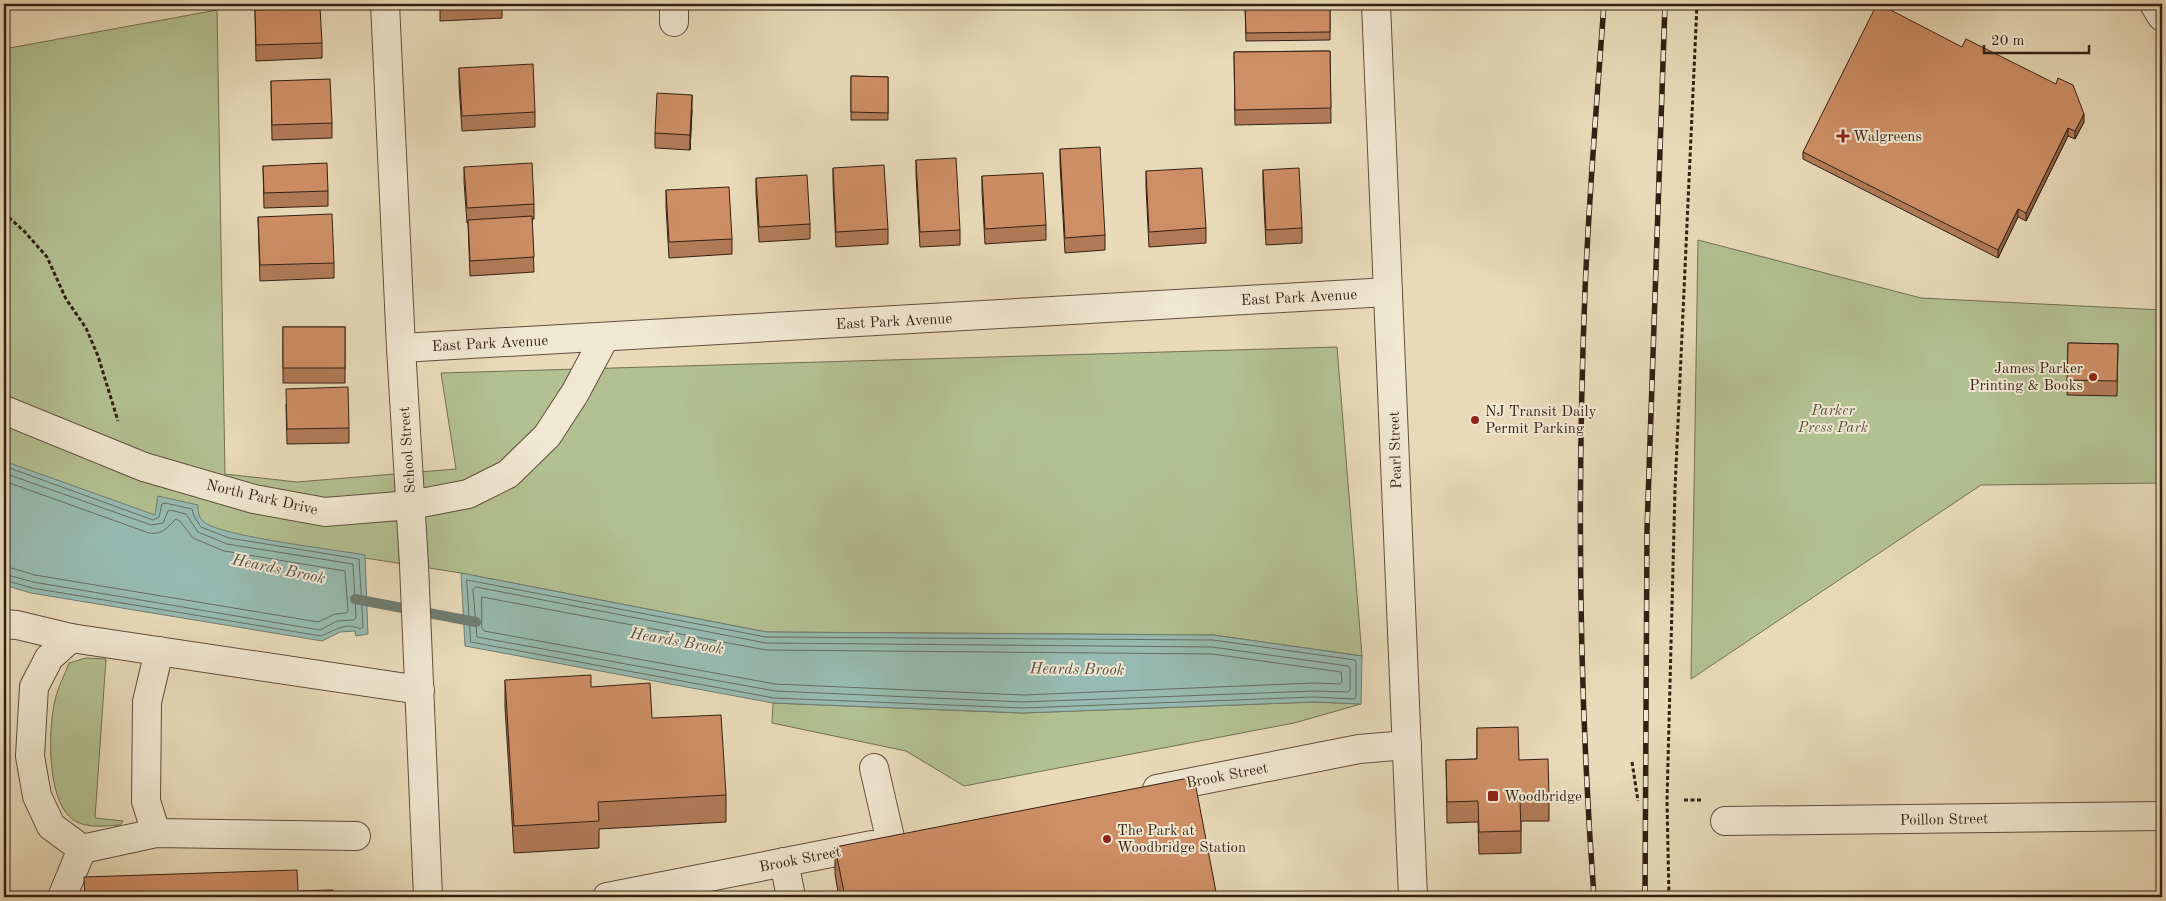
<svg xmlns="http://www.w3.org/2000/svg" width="2166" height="901" font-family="'Old Standard TT',serif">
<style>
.green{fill:#b3c192;stroke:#747052}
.water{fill:#97bbb2;stroke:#6f7d72}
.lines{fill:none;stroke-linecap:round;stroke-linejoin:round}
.shore{stroke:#666d62;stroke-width:1}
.stream{stroke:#6f7d72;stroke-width:10}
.minor-casing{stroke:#614e3c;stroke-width:30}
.path{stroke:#341f13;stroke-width:3;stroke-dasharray:4 2.5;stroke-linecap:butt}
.minor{stroke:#f1e8d2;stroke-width:28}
.rail-casing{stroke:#341f13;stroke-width:5.5}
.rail{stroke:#f1e8d2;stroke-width:4;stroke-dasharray:11;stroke-linecap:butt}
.wall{fill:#b27b58;stroke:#341f13}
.shaded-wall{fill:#916447;stroke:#341f13}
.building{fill:#cf8f66;stroke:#341f13}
.poi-dot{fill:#8f2418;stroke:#f1e8d2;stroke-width:2}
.labels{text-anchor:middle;stroke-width:4;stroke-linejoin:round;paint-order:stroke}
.poi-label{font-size:15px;fill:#341f13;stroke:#f1e8d2;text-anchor:start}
.street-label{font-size:15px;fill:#341f13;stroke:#f1e8d2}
.park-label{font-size:15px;font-style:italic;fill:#5a5039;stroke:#f1e8d2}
.water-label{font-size:16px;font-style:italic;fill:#524e43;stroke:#f1e8d2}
</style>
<rect width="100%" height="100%" fill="#e9dbb9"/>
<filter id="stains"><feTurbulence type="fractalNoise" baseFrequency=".004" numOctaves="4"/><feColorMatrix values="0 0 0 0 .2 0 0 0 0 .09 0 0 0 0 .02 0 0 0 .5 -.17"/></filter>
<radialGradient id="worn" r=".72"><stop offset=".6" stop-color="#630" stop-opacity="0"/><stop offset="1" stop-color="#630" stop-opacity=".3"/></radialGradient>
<g class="green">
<path d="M 217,10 L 225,474 L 297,482 L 456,469 L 441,373 L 1337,347 L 1362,656 L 1213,635 L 766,632 L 461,573 L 224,536 L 4,568 L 4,49 Z"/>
<path d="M 1698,240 L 1921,298 L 2162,310 L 2162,483 L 1981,485 L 1691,679 Z"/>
<path d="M 86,658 L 106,659 L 95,818 L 123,821 L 120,825 C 104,826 84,829 71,818 C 46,797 48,725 56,696 C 59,685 65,674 69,663 Z"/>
<path d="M 1315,702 L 1361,704 L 1294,723 L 964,786 L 906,751 L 772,723 L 773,703 L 1023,713 Z"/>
</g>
<g class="water">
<path d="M 4,461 L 155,515 L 158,496 L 198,505 C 198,511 198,517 204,522 C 219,536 338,550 365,555 L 368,634 L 356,636 L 355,631 L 340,632 L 322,641 L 31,593 L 4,585 Z"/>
<path d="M 461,573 L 766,632 L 1213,635 L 1362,656 L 1361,704 L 1315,702 L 1023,713 L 773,703 L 465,646 Z"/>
</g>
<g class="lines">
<g class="shore">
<path d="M 4,466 L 153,520 L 159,517 L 162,504 L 165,503 L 192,509 L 194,516 L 201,527 L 229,538 L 359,559 L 363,627 L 360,629 C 346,621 334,631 321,636 L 32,588 L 4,580"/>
<path d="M 4,473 L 151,525 L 163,523 L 168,511 L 170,510 L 186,514 L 198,532 L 227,544 L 353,564 L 356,618 L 354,620 L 337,621 L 320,630 L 33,582 L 4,574"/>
<path d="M 4,481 L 149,533 C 164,535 167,527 176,519 L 180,521 L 193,538 L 224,551 L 345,571 L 348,611 L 346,613 L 335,614 L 318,622 L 35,575 L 4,566"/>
<path d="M 467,580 L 766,637 L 1213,640 L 1355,660 L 1356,663 L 1356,697 L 1354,699 L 1314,697 L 1023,708 L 774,698 L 471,642 Z"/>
<path d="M 476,587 L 766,643 L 1212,647 L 1348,666 L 1350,668 L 1350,690 L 1348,692 L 1314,691 L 1023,702 L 775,691 L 477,637 L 473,590 Z"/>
<path d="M 482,597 L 766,650 L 1212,654 L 1341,672 L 1342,682 L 1340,684 L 1314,683 L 1023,695 L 775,684 L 484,631 L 482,628 Z"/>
</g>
<path class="stream" d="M 355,599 L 476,622"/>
<g class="minor-casing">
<g id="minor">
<path d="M 385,4 L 401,348 L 414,565 L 428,897"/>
<path d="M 1376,4 L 1413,897"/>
<path d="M 2154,4 L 2162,17"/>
<path d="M 674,22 L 674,4"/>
<path d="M 401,348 L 1388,292"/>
<path d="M 4,410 L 144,467 L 254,499 L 325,512 L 411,505 L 468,494 L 508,474 L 547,436 L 575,393 L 605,337"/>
<path d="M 4,624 L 17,625 L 71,638 L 420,690"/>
<path d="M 874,768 L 891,842"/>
<path d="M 1157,789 L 1359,749 L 1407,745"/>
<path d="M 1725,821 L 2162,816"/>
<path d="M 156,833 L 146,801 L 147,702 L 159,651"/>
<path d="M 82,849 L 156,833 L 356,836"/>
<path d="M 784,862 L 791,897"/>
<path d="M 62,897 L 82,849 L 51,826 L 37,796 L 30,756 L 34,687 L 49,658 L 71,638"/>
<path d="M 607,897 L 872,845"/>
</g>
</g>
<g class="path">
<path d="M 4,213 L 25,232 L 47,257 L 66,299 L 86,328 L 98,356 L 118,421"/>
<path d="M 1632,762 L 1638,801"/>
<path d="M 1684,800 L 1701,800"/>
<path d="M 1669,897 L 1667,801 L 1675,489 L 1697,4"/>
</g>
<use href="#minor" class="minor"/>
<g class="rail-casing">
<g id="rail">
<path d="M 1594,897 C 1579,696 1577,493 1585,291 C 1589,195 1597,99 1604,4"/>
<path d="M 1645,897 L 1647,530 L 1665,4"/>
</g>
</g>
<use href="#rail" class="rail"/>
</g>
<g class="wall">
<path d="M 440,4 L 502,4 L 502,18 L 440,21 Z"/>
<path d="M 1245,4 L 1330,4 L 1330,40 L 1246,41 Z"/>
<path d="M 255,10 L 322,43 L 322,58 L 256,61 Z"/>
<path d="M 1330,51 L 1331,123 L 1235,125 L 1234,52 Z"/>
<path d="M 459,68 L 535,112 L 535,127 L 462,131 L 459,84 Z"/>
<path d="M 851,76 L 888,77 L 888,120 L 851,120 Z"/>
<path d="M 271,81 L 332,123 L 332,138 L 272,140 Z"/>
<path d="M 692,110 L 690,150 L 655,148 L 655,133 Z"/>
<path d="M 2084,122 L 2075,139 L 2068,136 L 2026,221 L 2018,217 L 1998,258 L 1803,159 L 1803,152 Z"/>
<path d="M 1060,149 L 1105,235 L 1105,250 L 1065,253 L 1060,164 Z"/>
<path d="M 916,160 L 960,230 L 960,245 L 920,247 L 916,175 Z"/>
<path d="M 263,166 L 328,191 L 328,206 L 264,208 Z"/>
<path d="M 464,167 L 534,204 L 534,219 L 532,220 L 534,272 L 470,276 L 468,223 L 467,223 L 464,182 Z"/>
<path d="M 833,168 L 888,229 L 888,244 L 836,247 L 833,183 Z"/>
<path d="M 1263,170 L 1302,228 L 1302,243 L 1266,245 L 1263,185 Z"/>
<path d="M 1146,171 L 1206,228 L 1206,243 L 1149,247 L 1146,187 Z"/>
<path d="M 982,176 L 1046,225 L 1046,240 L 985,244 L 982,192 Z"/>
<path d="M 756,178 L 810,224 L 810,239 L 759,242 L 756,193 Z"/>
<path d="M 666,190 L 732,239 L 732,254 L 669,258 L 666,206 Z"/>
<path d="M 258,217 L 334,263 L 334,278 L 260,281 Z"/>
<rect x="283" y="327" width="62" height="56"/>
<path d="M 2068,343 L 2118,344 L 2117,396 L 2067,395 Z"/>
<path d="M 286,404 L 349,428 L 349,443 L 287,444 Z"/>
<path d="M 505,680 L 652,718 L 726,795 L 726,822 L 599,829 L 599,848 L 514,853 L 505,707 Z"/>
<path d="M 1477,728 L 1519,760 L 1549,799 L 1549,821 L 1521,821 L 1521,853 L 1479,854 L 1478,822 L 1447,823 L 1446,760 L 1477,759 Z"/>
<path d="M 835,847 L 1217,897 L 839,897 L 835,874 Z"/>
</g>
<g class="shaded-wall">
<path d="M 692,95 L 692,110 L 690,150 L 690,135 Z"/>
<path d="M 2084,114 L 2084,122 L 2075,139 L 2075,131 Z"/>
<path d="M 2068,128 L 2068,136 L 2026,221 L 2026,213 Z"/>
<path d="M 2018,209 L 2018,217 L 1998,258 L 1998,250 Z"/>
</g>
<g class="building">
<path d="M 440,4 L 484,4 L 440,6 Z"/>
<path d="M 1245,4 L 1330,4 L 1330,32 L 1246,33 Z"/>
<path d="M 1877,4 L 1879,4 L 1962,47 L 1966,39 L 2056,84 L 2058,78 L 2073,85 L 2084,114 L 2075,131 L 2068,128 L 2026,213 L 2018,209 L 1998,250 L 1803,152 Z"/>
<path d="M 320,7 L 322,43 L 256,45 L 255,10 Z"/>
<path d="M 1330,51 L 1331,108 L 1235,110 L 1234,52 Z"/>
<path d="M 533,64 L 535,112 L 462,116 L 459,68 Z"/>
<path d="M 851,76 L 888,77 L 888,113 L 851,112 Z"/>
<path d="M 330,79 L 332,123 L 272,125 L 271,81 Z"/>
<path d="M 657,93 L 692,95 L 690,135 L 655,133 Z"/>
<path d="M 1100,147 L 1105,235 L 1065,238 L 1060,149 Z"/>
<path d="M 956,158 L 960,230 L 920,232 L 916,160 Z"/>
<path d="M 327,163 L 328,191 L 264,193 L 263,166 Z"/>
<path d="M 532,163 L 534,204 L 467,208 L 464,167 Z"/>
<path d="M 884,165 L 888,229 L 836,232 L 833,168 Z"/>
<path d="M 1202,168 L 1206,228 L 1149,232 L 1146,171 Z"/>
<path d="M 1299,168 L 1302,228 L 1266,230 L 1263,170 Z"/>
<path d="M 1043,173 L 1046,225 L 985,229 L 982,176 Z"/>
<path d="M 807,175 L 810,224 L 759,227 L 756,178 Z"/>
<path d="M 729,187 L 732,239 L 669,242 L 666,190 Z"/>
<path d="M 332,214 L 334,263 L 260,265 L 258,217 Z"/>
<path d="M 532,216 L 534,257 L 470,261 L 468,220 Z"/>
<rect x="283" y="327" width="62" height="41"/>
<path d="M 2068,343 L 2118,344 L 2117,381 L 2067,380 Z"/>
<path d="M 348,387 L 349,428 L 287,429 L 286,389 Z"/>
<path d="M 591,675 L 591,687 L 650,683 L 652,718 L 721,715 L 726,795 L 598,802 L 599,821 L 514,826 L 505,680 Z"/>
<path d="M 1518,727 L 1519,760 L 1548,759 L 1549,799 L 1520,800 L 1521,831 L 1479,832 L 1478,801 L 1447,802 L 1446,760 L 1477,759 L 1477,728 Z"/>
<path d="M 1194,777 L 1217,897 L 845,897 L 835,847 Z"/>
<path d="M 297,870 L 298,891 L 333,890 L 333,897 L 85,897 L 84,877 Z"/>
</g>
<g class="poi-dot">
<path d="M1840.5 128.5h5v5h5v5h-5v5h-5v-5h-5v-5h5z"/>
<circle cx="2093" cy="377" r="5"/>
<circle cx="1475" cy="420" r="5"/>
<rect x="1487" y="790" width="12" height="12" rx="2.5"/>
<circle cx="1107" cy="839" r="5"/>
</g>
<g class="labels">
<g class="poi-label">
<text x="1853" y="141">Walgreens</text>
<text x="2083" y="373" text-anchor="end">James Parker<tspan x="2083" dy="17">Printing &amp; Books</tspan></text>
<text x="1485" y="416">NJ Transit Daily<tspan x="1485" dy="17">Permit Parking</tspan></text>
<text x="1504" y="801">Woodbridge</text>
<text x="1117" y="835">The Park at<tspan x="1117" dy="17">Woodbridge Station</tspan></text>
</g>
<g class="street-label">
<text transform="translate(1299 297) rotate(-3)" y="5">East Park Avenue</text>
<text transform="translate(894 321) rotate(-3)" y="5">East Park Avenue</text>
<text transform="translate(490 343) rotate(-3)" y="5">East Park Avenue</text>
<text transform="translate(407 450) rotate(-94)" y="5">School Street</text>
<text transform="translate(1395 450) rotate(-92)" y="5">Pearl Street</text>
<text transform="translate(262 497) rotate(13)" y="5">North Park Drive</text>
<text transform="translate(1227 775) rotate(-11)" y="5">Brook Street</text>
<text transform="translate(1944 819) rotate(-1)" y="5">Poillon Street</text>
<text transform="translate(800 859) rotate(-11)" y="5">Brook Street</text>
</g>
<g class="park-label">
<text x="1833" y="415">Parker<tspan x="1833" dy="17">Press Park</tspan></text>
</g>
<g class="water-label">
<text transform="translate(279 568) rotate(12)" y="6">Heards Brook</text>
<text transform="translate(677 640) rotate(10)" y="6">Heards Brook</text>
<text transform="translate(1077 668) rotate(1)" y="6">Heards Brook</text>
</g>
</g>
<rect width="2166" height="901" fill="none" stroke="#e9dbb9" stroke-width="20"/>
<rect x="5" y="5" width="2156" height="891" fill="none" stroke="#341f13" stroke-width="2.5"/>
<rect x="10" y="10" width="2146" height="881" fill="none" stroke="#341f13"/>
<path d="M1984 45v8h105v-8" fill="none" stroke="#341f13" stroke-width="2.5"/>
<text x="1991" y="45" font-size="15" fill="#341f13" stroke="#f1e8d2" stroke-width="4" paint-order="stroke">20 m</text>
<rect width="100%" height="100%" filter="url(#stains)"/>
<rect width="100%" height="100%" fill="url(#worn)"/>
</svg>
